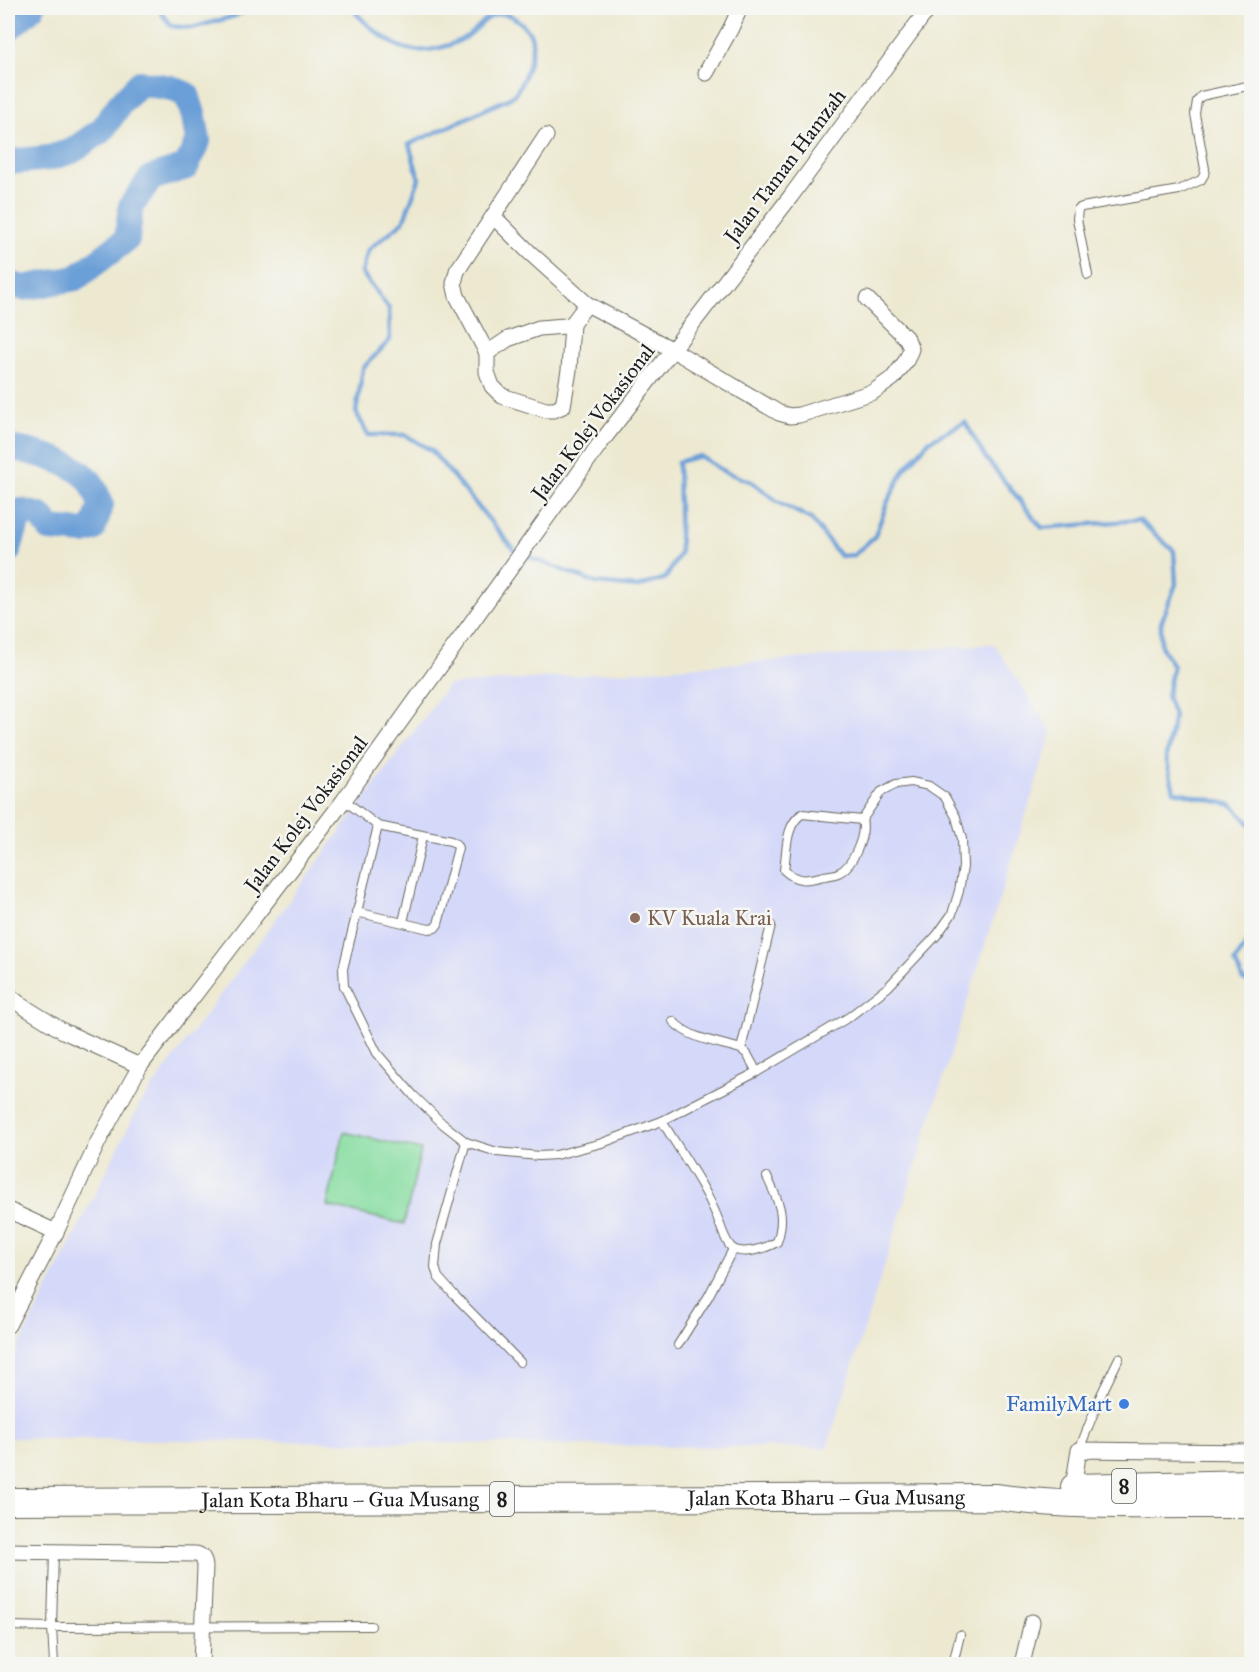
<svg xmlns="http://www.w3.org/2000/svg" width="1259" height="1672" font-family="'IM FELL Great Primer',serif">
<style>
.built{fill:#d4d8f9}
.green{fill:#86dda0;stroke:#517c5e;stroke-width:1.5}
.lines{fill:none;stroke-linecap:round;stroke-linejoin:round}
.stream{stroke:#6a9fd7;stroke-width:4.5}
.river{stroke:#6a9fd7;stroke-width:26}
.service-casing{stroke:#65645b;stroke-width:10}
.minor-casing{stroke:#65645b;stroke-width:17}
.trunk-casing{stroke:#65645b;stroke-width:28}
.service{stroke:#fff;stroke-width:8}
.minor{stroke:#fff;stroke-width:15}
.trunk{stroke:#fff;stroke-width:26}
.education-dot{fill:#8d6e63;stroke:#f6f6f2;stroke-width:2}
.shop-dot{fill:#3f7fe0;stroke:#f6f6f2;stroke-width:2}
.labels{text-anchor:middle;stroke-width:5;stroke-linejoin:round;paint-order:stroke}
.shield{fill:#f6f6f2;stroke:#5d5d5c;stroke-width:1.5}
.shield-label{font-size:20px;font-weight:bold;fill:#1c1c1c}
.street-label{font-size:21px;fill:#1c1c1c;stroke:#f6f6f2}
.education-label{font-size:21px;fill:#785e54;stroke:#f6f6f2;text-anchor:start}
.shop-label{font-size:21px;fill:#366cbe;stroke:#f6f6f2;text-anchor:end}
</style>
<rect width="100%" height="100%" fill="#f6f6f2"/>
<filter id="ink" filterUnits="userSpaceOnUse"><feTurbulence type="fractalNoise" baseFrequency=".0167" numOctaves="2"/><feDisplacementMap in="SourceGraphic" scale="12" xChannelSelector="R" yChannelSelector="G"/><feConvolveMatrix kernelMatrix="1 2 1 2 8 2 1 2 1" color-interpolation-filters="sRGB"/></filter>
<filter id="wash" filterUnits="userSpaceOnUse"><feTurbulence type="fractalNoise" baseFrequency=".008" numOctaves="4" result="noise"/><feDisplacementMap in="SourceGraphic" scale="24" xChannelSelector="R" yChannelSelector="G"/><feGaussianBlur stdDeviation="1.35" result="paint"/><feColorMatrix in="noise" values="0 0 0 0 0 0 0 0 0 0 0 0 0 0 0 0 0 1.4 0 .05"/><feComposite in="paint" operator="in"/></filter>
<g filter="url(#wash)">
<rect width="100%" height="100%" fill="#ede9d1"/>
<path class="built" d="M 994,644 L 1052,732 L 827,1448 L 8,1438 L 8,1368 L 140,1104 L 448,685 Z"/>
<path class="green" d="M 344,1132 L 421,1150 L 404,1224 L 327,1206 Z"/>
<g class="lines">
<g class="stream">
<path d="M 158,8 L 171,26 L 192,28 L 235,16 L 253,8"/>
<path d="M 352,8 C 356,14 362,19 367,24 C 377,33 388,42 401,47 C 421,55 448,48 466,37 C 479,29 487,12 504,14 C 514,15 527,27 531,36 C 536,50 523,85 513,96 C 508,100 498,103 492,106 C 465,119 438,132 409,144 L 419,179 L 403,222 L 368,250 L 362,273 L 389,308 L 390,340 L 363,368 L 356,412 L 368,435 L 405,435 L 431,450 L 516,552 L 596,583 L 638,587 L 666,578 L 680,553 L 678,462 L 700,456 L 725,472 L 752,482 L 778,502 L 811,519 L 840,556 L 854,555 L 875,536 L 887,503 L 904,470 L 929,441 L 965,422 L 985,457 L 1042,528 L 1139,520 L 1174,551 L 1176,584 L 1161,623 L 1161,646 L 1173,666 L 1167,696 L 1174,716 L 1166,757 L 1174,791 L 1232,805 L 1252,826"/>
<path d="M 1252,935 L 1235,962 L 1243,980 L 1252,984"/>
</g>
<g class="river">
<path d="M 8,29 L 32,8"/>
<path d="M 8,162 L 49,158 L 72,151 L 102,130 L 120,104 L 140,83 L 171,88 L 187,95 L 194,117 L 198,141 L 186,167 L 151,178 L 131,206 L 127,239 L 76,278 L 23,288 L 8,283"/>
<path d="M 8,448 C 32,451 78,462 92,484 C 96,490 98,499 101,505 L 93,529 L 84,532 L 50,529 L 41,516 L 21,511 L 8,551"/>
</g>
</g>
</g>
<g filter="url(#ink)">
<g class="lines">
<g class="service-casing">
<g id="service">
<path d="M 1088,275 L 1077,219 L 1078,209 L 1082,207 L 1179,190 L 1201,180 L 1204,175 L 1205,169 L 1195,114 L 1197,101 L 1201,96 L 1252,85"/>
<path d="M 344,800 L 378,826 L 451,841 L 456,844 L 458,848 L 438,924 L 435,928 L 429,929 L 356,912"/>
<path d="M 378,826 L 343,969 L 344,986 L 377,1053 L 413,1095 L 443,1124 L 466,1142 L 497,1152 L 539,1156 L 556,1155 L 602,1143 L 662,1121 L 757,1072 L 849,1017 L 888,987 L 937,935 L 952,914 L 959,891 L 963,867 L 962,839 L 956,817 L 945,797 L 929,786 L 911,782 L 896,784 L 881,792 L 862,820 C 866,835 853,867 838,873 C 834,875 828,875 824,876 C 807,880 798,883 784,870 C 787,851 785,825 802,814 L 862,820"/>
<path d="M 403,922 L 423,836"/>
<path d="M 673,1021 C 689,1039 718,1042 741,1049 L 747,1054 L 757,1072"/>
<path d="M 741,1049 L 771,925"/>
<path d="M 662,1121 C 681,1153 704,1184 718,1219 C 721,1227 725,1242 732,1248 C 743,1256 766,1248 777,1242 C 786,1215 779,1202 767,1177"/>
<path d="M 466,1142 L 437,1244 L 435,1267 L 438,1277 L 455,1296 L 520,1362"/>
<path d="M 678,1345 L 708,1297 L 733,1249"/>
<path d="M 1079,1450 L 1100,1397 L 1119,1358"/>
<path d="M 54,1552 L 52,1627 L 54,1664"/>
<path d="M 8,1626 L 52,1627 L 371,1626"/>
<path d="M 953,1664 L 960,1635"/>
</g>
</g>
<g class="minor-casing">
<g id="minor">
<path d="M 706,73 L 731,28 L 740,8"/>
<path d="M 546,136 L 457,271 L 454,283 L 457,296 L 487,353 L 487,372 L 492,386 L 502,396 L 546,410 L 554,410 L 563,406 L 569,370 L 572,324"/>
<path d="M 494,217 L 529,252 L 587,304 L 673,350 L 779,413 L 790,416 L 799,415 L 873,392 L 893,378 L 906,361 L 911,349 L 907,339 L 867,299"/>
<path d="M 487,353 L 508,339 L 539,328 L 565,326 L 572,324 L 587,304"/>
<path d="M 8,995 L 21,1005 L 63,1031 L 140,1066"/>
<path d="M 8,1210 L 56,1232"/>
<path d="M 8,1325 L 56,1232 L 98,1142 L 140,1066 L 344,800 L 599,445 L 791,196 L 922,17 L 931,8"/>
<path d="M 1073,1487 L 1079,1450 L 1252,1452"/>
<path d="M 8,1551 L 196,1554 C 203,1556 204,1559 205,1567 L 201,1664"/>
<path d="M 1022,1664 L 1032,1622"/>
</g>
</g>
<g class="trunk-casing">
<g id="trunk">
<path d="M 1074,1487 L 1252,1483"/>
<path id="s1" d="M 8,1501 L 997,1497 C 1081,1509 1167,1504 1252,1505"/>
</g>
</g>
<use href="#service" class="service"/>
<use href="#minor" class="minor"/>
<use href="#trunk" class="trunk"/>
</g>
</g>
<circle class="education-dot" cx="635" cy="918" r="6"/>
<circle class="shop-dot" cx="1124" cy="1404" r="6"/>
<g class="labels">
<g class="shield">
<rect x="1112" y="1469" width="24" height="34" rx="4.5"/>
<rect x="490" y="1482" width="24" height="34" rx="4.5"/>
</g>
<g class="shield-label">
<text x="1124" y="1493">8</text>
<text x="502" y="1506">8</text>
</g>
<g class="street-label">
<text transform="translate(785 166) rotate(-53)" y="7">Jalan Taman Hamzah</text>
<text transform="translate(593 422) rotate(-53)" y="7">Jalan Kolej Vokasional</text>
<text transform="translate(306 814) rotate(-53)" y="7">Jalan Kolej Vokasional</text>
<text dy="7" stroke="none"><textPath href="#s1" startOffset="818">Jalan Kota Bharu – Gua Musang</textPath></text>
<text dy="7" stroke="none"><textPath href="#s1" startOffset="332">Jalan Kota Bharu – Gua Musang</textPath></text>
</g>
<g class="education-label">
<text x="647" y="925">KV Kuala Krai</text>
</g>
<g class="shop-label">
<text x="1112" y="1411">FamilyMart</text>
</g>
</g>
<rect width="1259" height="1672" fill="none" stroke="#f6f6f2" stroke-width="30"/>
</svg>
